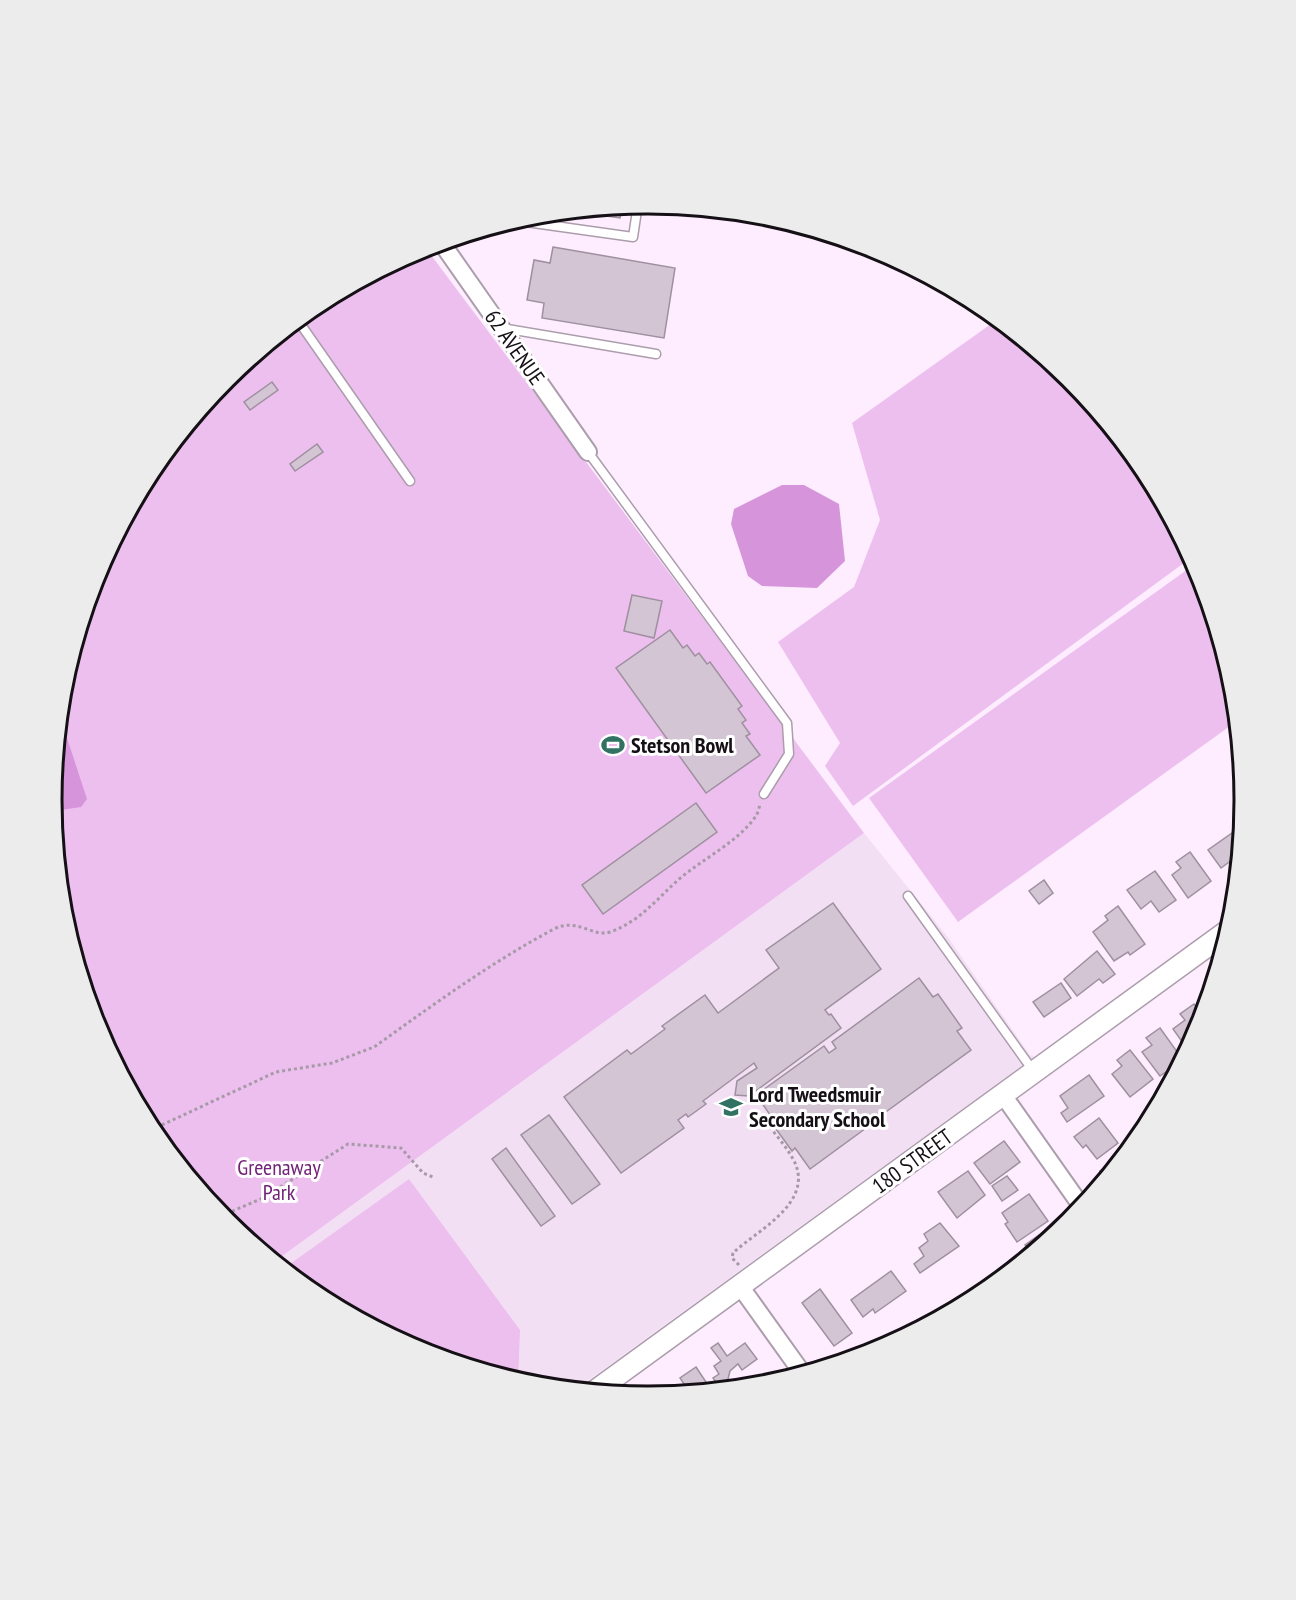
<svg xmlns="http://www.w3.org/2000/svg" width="1296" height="1600" font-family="'PT Sans Narrow',sans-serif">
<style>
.built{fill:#f3dff4}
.green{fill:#edbfef}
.water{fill:#d694da}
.building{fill:#d4c5d5;stroke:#9e909f;stroke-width:1.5}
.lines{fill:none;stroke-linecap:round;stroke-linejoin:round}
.service-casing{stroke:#ac9dac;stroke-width:11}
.minor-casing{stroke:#ac9dac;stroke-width:20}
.tertiary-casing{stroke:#ac9dac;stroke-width:24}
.path{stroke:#a69aa7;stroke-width:3;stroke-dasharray:3 3;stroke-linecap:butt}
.service{stroke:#fff;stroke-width:8}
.minor{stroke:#fff;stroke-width:16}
.tertiary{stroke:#fff;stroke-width:21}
.labels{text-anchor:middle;stroke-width:6;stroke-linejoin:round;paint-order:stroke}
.street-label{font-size:22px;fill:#151015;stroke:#fff}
.poi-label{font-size:22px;font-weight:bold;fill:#151015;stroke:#fff;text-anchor:start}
.park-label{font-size:22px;fill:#712377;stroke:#fff}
.rim{fill:none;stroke:#151015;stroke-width:3}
</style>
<rect width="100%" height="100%" fill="#fdedfe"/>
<path class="built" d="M 864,833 L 947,936 L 1030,1055 L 1040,1059 L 961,1115 L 953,1116 L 575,1390 L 531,1385 L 419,1351 L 316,1296 L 274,1262 Z"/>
<g class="green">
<path d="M 425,247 L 864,833 L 274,1262 L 226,1222 L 151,1131 L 96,1028 L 62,916 L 51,800 L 63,683 L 97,571 L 152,468 L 226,378 L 317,303 Z"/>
<path d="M 998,319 L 1070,378 L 1145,469 L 1192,557 L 853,806 L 825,766 L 840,743 L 778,642 L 854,587 L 880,520 L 852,423 Z"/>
<path d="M 1195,564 L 1234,684 L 1237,721 L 958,922 L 869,798 Z"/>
<path d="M 409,1179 L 520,1330 L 518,1381 L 419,1351 L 316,1296 L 283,1269 Z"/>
</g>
<g class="water">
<path d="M 782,485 L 804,485 L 839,504 L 845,561 L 817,588 L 762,586 L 748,576 L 731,524 L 734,509 Z"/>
<path d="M 59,721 L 65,732 L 87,799 L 81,807 L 61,810 L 52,808 L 51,800 Z"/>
</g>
<g class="building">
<path d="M 622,206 L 620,218 L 571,211 Z"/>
<path d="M 553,247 L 675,268 L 664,338 L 542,318 L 544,303 L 527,300 L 534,260 L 550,263 Z"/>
<path d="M 272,382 L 278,390 L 250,410 L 244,402 Z"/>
<path d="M 317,444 L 323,452 L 295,471 L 290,464 Z"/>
<path d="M 632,595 L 662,601 L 654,638 L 624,631 Z"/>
<path d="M 670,630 L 683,648 L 687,645 L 695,656 L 699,653 L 707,664 L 710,662 L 742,706 L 738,709 L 746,720 L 742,723 L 750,734 L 746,736 L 760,755 L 706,793 L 616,668 Z"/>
<path d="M 696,803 L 717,832 L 603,914 L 582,885 Z"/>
<path d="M 1239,828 L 1242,833 L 1240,854 L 1221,868 L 1208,850 Z"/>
<path d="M 1190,852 L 1211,881 L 1188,898 L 1172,875 L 1181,868 L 1176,862 Z"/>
<path d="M 1155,871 L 1176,900 L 1159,912 L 1151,901 L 1141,909 L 1127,890 Z"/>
<path d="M 1044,880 L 1053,893 L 1039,904 L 1029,891 Z"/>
<path d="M 833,903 L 881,969 L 825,1010 L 829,1015 L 831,1014 L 841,1028 L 749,1096 L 735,1095 L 737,1081 L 757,1068 L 754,1063 L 703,1101 L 706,1104 L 688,1117 L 686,1114 L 678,1120 L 684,1128 L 621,1173 L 564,1097 L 627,1050 L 631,1054 L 665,1029 L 662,1026 L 705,995 L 718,1013 L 779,968 L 766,950 Z"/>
<path d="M 1118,906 L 1145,944 L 1130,955 L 1128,952 L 1114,961 L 1093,932 L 1108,920 L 1105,916 Z"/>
<path d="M 1097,951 L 1115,974 L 1103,983 L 1099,979 L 1077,996 L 1064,979 Z"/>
<path d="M 919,978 L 933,997 L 938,994 L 962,1028 L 957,1031 L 971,1050 L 883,1114 L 881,1111 L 875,1116 L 877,1120 L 810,1169 L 795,1148 L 792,1151 L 768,1118 L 771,1116 L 756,1095 L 824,1046 L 829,1053 L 836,1048 L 832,1042 Z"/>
<path d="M 1061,983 L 1071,998 L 1044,1017 L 1033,1002 Z"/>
<path d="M 1194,1004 L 1203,1016 L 1188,1050 L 1173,1029 L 1185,1020 L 1180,1014 Z"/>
<path d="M 1160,1028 L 1183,1060 L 1160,1076 L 1142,1052 L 1152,1045 L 1146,1038 Z"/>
<path d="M 1130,1050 L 1153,1079 L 1130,1097 L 1112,1074 L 1122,1066 L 1117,1060 Z"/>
<path d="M 1089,1075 L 1104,1096 L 1067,1122 L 1061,1113 L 1068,1108 L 1060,1096 Z"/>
<path d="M 549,1115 L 600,1184 L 572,1204 L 521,1135 Z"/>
<path d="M 1099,1118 L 1118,1143 L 1097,1159 L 1086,1145 L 1083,1148 L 1074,1137 Z"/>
<path d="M 1004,1141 L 1020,1162 L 990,1184 L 974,1163 Z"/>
<path d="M 506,1148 L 555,1216 L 541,1226 L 492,1159 Z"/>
<path d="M 1122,1154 L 1124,1156 L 1106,1179 L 1100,1171 Z"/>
<path d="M 968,1171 L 985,1195 L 957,1218 L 938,1192 Z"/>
<path d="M 1007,1176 L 1018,1190 L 1002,1201 L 992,1186 Z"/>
<path d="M 1029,1194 L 1048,1221 L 1017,1242 L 1005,1224 L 1008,1222 L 1002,1213 Z"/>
<path d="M 940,1223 L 959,1246 L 920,1273 L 914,1264 L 924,1256 L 919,1248 L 928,1241 L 924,1234 Z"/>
<path d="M 1053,1225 L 1058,1232 L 1032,1254 L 1025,1245 Z"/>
<path d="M 891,1271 L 906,1291 L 875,1313 L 873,1309 L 863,1317 L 851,1300 Z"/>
<path d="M 820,1289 L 852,1333 L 834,1346 L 802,1303 Z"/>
<path d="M 718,1343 L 727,1356 L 745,1343 L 757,1359 L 742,1370 L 738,1364 L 730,1371 L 727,1383 L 732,1389 L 721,1390 L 713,1378 L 719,1374 L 714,1366 L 721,1361 L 711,1348 Z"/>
<path d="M 696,1367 L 712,1391 L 676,1394 L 686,1387 L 680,1378 Z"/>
</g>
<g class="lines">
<g class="service-casing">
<g id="service">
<path d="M 512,220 L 633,237 L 638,204"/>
<path d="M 297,319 L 410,481"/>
<path d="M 502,328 L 656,354"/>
<path d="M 588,452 L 787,723 L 789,754 L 764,794"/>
<path d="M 908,896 L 1034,1072"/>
</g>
</g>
<g class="minor-casing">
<g id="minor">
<path d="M 441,242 L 588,452"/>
<path d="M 1003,1095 L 1082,1207"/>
<path d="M 740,1286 L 803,1374"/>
</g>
</g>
<g class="tertiary-casing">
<path id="tertiary" d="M 594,1392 L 1229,930"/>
</g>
<g class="path">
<path d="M 151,1130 L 276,1072 L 332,1063 L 374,1047 C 433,1005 490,963 554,929 C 578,917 593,938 610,932 C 639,922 656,900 678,880 C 702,859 737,843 756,816 C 758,813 759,808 760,804"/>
<path d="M 221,1216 L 263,1198 L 348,1144 L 401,1148 L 423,1173 L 433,1177"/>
<path d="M 739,1265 L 732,1258 L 733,1253 C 756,1231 813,1204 795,1163 C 788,1148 775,1134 765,1121"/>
</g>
<use href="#service" class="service"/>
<use href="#minor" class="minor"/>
<use href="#tertiary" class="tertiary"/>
</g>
<defs>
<g id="stadium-bare" transform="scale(1.8)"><path d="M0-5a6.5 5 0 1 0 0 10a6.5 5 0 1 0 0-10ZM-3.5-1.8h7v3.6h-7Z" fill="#317262" stroke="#fff" stroke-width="2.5" paint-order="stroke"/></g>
<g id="school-bare" transform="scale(1.8)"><path d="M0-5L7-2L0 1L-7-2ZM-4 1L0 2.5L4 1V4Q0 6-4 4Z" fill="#317262" stroke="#fff" stroke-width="2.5" paint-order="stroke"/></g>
</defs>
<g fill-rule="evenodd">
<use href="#stadium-bare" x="613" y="745"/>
<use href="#school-bare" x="731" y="1107"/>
</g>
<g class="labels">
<g class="street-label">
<text transform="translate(515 347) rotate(55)" y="8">62 AVENUE</text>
<text transform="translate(912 1161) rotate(-36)" y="8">180 STREET</text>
</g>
<g class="poi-label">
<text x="631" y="753">Stetson Bowl</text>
<text x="749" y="1102">Lord Tweedsmuir<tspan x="749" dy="25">Secondary School</tspan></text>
</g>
<g class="park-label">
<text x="279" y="1175">Greenaway<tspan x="279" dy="25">Park</tspan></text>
</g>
</g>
<path d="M0 0H1296V1600H0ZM62 800a586 586 0 1 1 1172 0a586 586 0 1 1-1172 0Z" fill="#ececec" fill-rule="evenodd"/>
<path class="rim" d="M62 800a586 586 0 1 1 1172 0a586 586 0 1 1-1172 0Z"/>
</svg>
